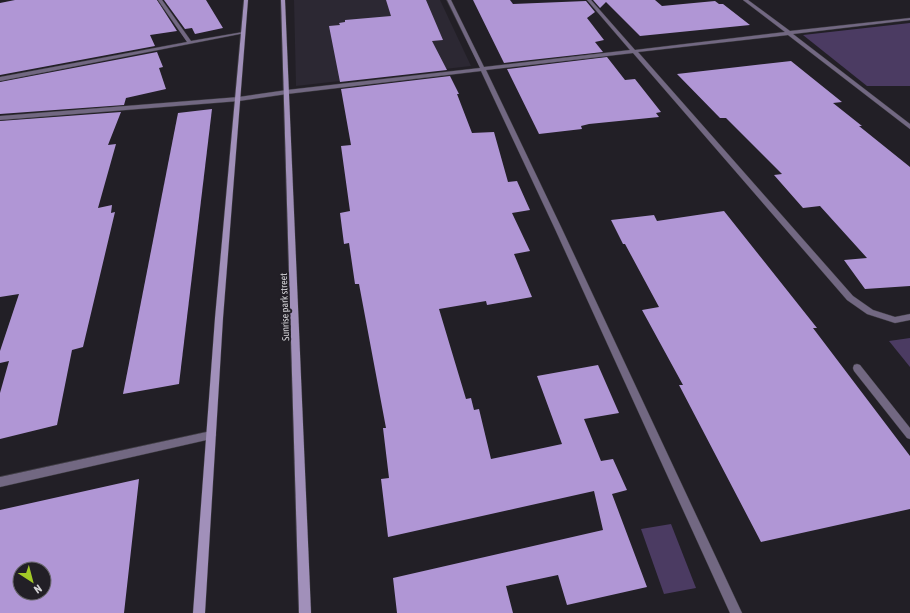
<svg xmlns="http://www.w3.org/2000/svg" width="910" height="613" font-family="'Asap Condensed',sans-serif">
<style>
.built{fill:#2c2833}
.green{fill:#4b3b62}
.building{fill:#b096d5;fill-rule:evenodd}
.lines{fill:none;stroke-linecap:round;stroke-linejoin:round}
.lane-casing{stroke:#3e3c42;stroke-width:1}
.street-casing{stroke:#3e3c42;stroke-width:1}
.secondary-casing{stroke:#3e3c42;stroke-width:1}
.lane{fill:#726882;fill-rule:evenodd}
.street{fill:#726882;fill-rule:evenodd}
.secondary{fill:#a190ba;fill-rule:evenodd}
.labels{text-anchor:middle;stroke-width:4;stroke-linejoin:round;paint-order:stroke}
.street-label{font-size:10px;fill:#d4d3d7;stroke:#221f26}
</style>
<rect width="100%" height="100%" fill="#221f26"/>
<path class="built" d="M 294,0 L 440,0 L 471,66 L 296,86 Z"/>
<g class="green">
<path d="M 910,23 L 910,86 L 867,86 L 803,35 Z"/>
<path d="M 910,338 L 910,367 L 889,341 Z"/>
<path d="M 671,524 L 696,588 L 664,594 L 641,529 Z"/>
</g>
<g class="building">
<path d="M 15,0 L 157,0 L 177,31 L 150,35 L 155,46 L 0,75 L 0,3 Z"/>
<path d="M 164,0 L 206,0 L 223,28 L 195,34 L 192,28 L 185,29 Z"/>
<path d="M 386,0 L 426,0 L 443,40 L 432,41 L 447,70 L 340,82 L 329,26 L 340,25 L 339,23 L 345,22 L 345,20 L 391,16 Z"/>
<path d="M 473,0 L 510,0 L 513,4 L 586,1 L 595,12 L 587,18 L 604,40 L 595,42 L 603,52 L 504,63 Z"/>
<path d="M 593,0 L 655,0 L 662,6 L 715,1 L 719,4 L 723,4 L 750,25 L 640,36 L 606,2 L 600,8 Z"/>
<path d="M 157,52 L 163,67 L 159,68 L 166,89 L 126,98 L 124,105 L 0,114 L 0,82 Z"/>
<path d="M 607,57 L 625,80 L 635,79 L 661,112 L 656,113 L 659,117 L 589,124 L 581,126 L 582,129 L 539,134 L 507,69 Z"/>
<path d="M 791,61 L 842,102 L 833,103 L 862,126 L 859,126 L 910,167 L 910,286 L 865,289 L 844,260 L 867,258 L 820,206 L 803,208 L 774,175 L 782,174 L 726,118 L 720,118 L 677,74 Z"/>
<path d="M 450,76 L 459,94 L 457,94 L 472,133 L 494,132 L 508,182 L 517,181 L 530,210 L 512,213 L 530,251 L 514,254 L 532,297 L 487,305 L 486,301 L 439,309 L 466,399 L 471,398 L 474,410 L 479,409 L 491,459 L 562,444 L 537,376 L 598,365 L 619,413 L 584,419 L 601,461 L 613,459 L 627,490 L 612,494 L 647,587 L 567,605 L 558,575 L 506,586 L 513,613 L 397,613 L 393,578 L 603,530 L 594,491 L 388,537 L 381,479 L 389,478 L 383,428 L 386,428 L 359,284 L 355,284 L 349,243 L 344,244 L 340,213 L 350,211 L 341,146 L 351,145 L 341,89 Z"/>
<path d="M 212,109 L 179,384 L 123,394 L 178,113 Z"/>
<path d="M 121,112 L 108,145 L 116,144 L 98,208 L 112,205 L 111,213 L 115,212 L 83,347 L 72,350 L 57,425 L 0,439 L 0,393 L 9,361 L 0,363 L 0,351 L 19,294 L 0,297 L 0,121 Z"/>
<path d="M 724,211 L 817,328 L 813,328 L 910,456 L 910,509 L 761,542 L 679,385 L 683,385 L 642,310 L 659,307 L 625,244 L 623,244 L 611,220 L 654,215 L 657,221 Z"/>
<path d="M 139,479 L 124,613 L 0,613 L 0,510 ZM 20,569 L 44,569 L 44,593 L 20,593 Z"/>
</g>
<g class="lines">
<g class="lane-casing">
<path id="lane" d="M 857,364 L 860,365 L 910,428 L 910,439 L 907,438 L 854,371 L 853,368 L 854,365 Z"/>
</g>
<g class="street-casing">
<g id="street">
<path d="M 158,0 L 162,0 L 191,41 L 243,32 L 245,33 L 0,81 L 0,77 L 187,42 Z"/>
<path d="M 447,0 L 451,0 L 484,67 L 630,50 L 587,0 L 591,0 L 635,50 L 785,32 L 743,0 L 748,0 L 790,31 L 910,18 L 910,20 L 793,34 L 910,124 L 910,129 L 788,35 L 638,52 L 853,296 L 873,310 L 895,317 L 910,314 L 910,320 L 895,323 L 867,314 L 847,300 L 633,53 L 486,70 L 562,229 L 742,613 L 730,613 L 555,229 L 481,71 L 287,94 L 239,101 L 0,120 L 0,116 L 239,97 L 287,90 L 480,68 Z"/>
<path d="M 211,431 L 214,432 L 216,435 L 214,438 L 211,439 L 0,487 L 0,477 Z"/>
</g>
</g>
<g class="secondary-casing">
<g id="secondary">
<path d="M 244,0 L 248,0 L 223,318 L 205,613 L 193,613 L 215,318 Z"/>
<path d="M 281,0 L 285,0 L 311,613 L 299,613 Z"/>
</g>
</g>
<use href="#lane" class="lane"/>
<use href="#street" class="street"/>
<use href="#secondary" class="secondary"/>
</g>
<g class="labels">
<g class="street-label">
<text transform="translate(284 307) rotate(-92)" y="4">Sunrise park street</text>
</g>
</g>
<g transform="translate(32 581) rotate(144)"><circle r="19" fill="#221f26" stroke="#69676d"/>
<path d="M0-3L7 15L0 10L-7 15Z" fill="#a3c927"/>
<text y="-6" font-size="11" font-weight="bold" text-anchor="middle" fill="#d4d3d7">N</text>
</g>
</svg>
